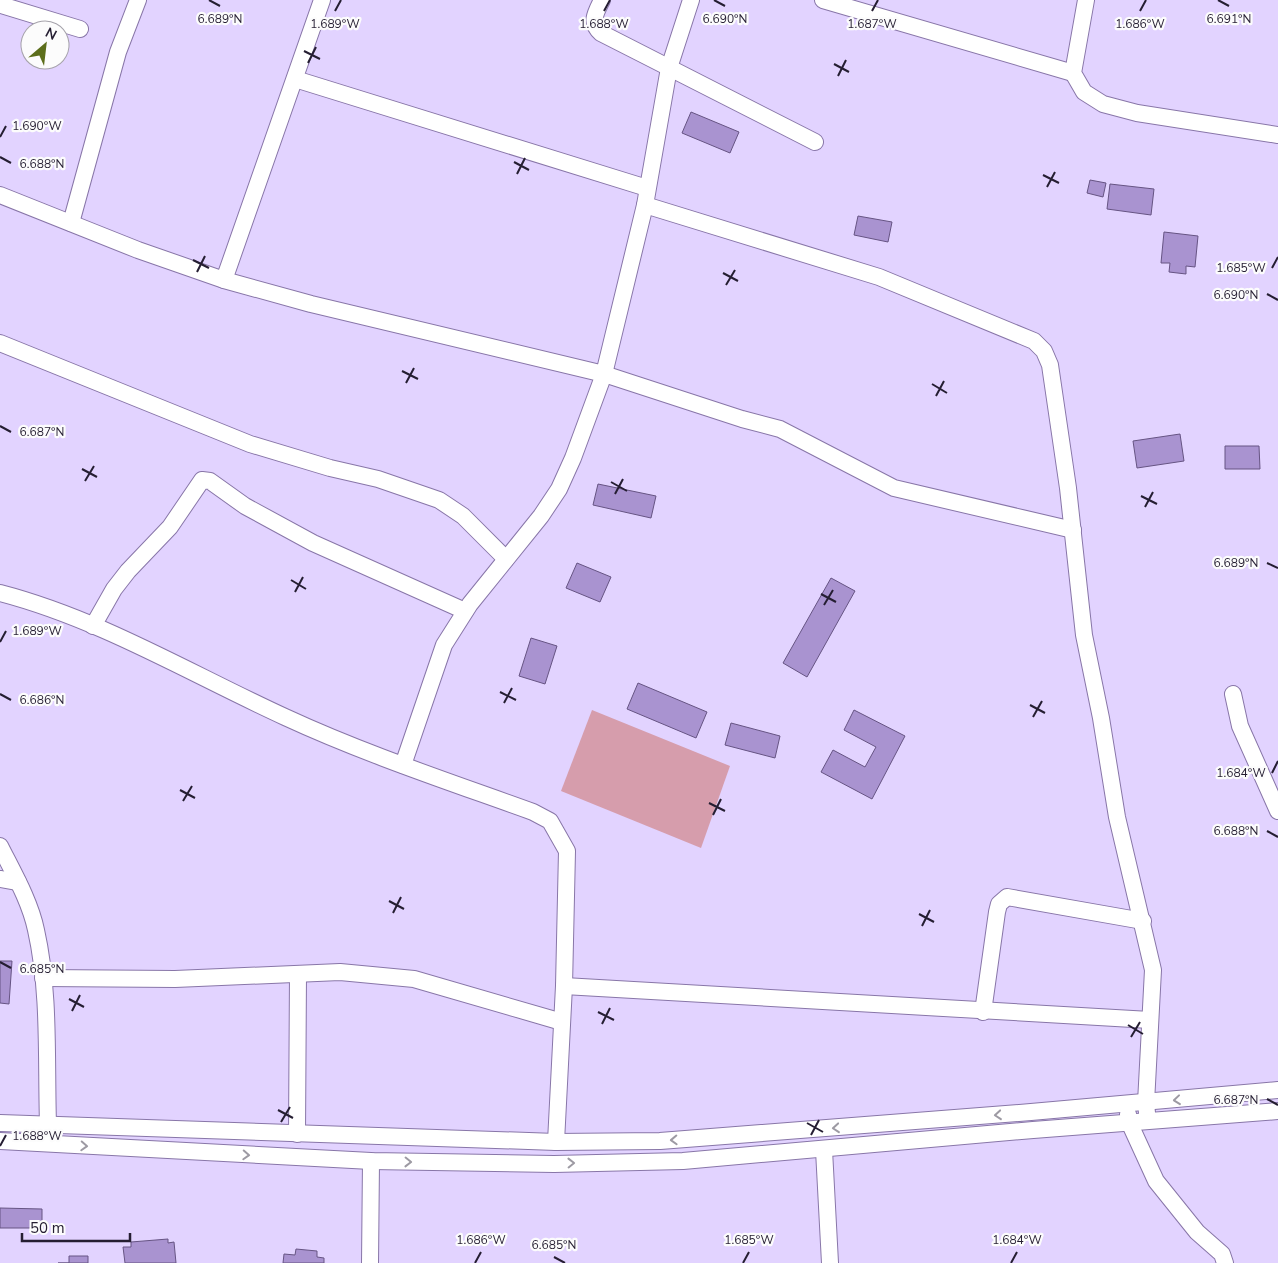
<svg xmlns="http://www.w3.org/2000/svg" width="1278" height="1263" font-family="'Nunito Sans',sans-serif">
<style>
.green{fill:#d69dac}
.building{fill:#a993d0;stroke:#665483}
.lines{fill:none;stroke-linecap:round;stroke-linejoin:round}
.minor-casing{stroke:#8876a8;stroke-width:18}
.minor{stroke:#fff;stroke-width:16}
.oneway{stroke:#9d9aa3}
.ticks{fill:none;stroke:#251e32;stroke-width:2}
.ticks-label{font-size:12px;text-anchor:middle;fill:#251e32;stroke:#fcfcfc;stroke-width:4.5;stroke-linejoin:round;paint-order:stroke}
</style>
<rect width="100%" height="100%" fill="#e2d3ff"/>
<path class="green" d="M 592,710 L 730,766 L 701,848 L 561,791 Z"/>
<g class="building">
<path d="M 691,112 L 739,132 L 730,153 L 682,133 Z"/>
<path d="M 1090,180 L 1106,183 L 1103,197 L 1087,193 Z"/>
<path d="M 1110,184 L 1154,189 L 1151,215 L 1107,209 Z"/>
<path d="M 858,216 L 892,222 L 888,242 L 854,235 Z"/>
<path d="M 1164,232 L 1198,236 L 1195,267 L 1186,266 L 1186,274 L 1169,272 L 1170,263 L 1161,263 Z"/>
<path d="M 1180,434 L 1184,461 L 1137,468 L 1133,441 Z"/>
<path d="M 1225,446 L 1259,446 L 1260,469 L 1225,469 Z"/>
<path d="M 598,484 L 656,496 L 651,518 L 593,505 Z"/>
<path d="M 577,563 L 611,577 L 600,602 L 566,588 Z"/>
<path d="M 831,578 L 855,591 L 807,677 L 783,663 Z"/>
<path d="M 531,638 L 557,646 L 545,684 L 519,676 Z"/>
<path d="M 638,683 L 707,712 L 696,738 L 627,709 Z"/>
<path d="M 854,710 L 905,736 L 872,799 L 821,772 L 833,750 L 865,767 L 876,747 L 844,730 Z"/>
<path d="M 731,723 L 780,736 L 775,758 L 725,745 Z"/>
<path d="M 0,961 L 12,961 L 9,1004 L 0,1003 Z"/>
<path d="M 0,1208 L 42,1209 L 42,1228 L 0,1228 Z"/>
<path d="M 168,1239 L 168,1243 L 174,1242 L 176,1263 L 125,1263 L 123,1247 L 131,1247 L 131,1242 Z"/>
<path d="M 296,1249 L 317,1251 L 317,1257 L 324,1258 L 324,1263 L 283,1263 L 284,1254 L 295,1255 Z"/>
<path d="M 69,1256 L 88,1256 L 88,1263 L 58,1263 L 69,1263 Z"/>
</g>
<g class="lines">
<g class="minor-casing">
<g id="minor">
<path d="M 602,0 C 596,12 589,23 601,33 L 815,142"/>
<path d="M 823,0 L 1073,73"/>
<path d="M 1086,0 L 1073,73 L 1084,92 L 1103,104 L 1137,113 L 1278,135"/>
<path d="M 1,5 L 80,29"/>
<path d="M 295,79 L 647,188"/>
<path d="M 0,195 L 138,250 L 224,280 L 311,304 L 604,374 L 742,419 L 780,429 L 894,488 L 1073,530"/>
<path d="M 645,205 L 879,277 L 1034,341 L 1044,351 L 1050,365 L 1068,488 L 1084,635 L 1101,718 L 1117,817 L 1153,970 L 1146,1103 L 1147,1113"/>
<path d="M 71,223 L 118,52 L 138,0"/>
<path d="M 224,280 L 322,0"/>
<path d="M 0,343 L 250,444 L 330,468 L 378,479 L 439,500 L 463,516 L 506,559"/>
<path d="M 0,593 C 100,619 191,674 285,717 C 365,754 450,782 533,812 L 550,821 L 567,851 L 564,986 L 556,1142"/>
<path d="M 93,626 L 114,589 L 128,571 L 170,527 L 202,480 L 210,481 L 245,506 L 313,543 L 465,611"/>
<path d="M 1233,694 L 1240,726 L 1278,811"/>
<path d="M 403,765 L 444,645 L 470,604 L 541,516 L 559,489 L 573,458 L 604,374 L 645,205 L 669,68 L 691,0"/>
<path d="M 0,846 C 13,872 30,901 36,930 C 50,992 46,1060 48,1124"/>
<path d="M 0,879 L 18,882"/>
<path d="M 43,978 L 175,979 L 340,972 L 414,979 L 562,1022"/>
<path d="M 564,986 L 1150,1020"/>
<path d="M 983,1012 L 997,912 L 999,904 L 1007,897 L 1143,921"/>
<path d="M 1128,1114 L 1129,1122 L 1156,1181 L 1197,1232 L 1222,1254 L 1225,1263"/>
<path d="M 0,1123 L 556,1142 L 660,1141 L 1031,1112 L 1278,1090"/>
<path d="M 297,1134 L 298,974"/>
<path d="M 0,1141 L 371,1161 L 554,1164 L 683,1161 L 1033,1130 L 1278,1111"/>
<path d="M 824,1150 L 830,1263"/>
<path d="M 370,1263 L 371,1161"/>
</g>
</g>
<use href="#minor" class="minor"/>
</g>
<defs><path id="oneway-chevron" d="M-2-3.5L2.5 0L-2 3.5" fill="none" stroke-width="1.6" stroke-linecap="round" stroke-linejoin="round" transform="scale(1.25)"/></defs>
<g class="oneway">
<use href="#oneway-chevron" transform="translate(1177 1100) rotate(174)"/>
<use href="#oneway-chevron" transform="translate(998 1115) rotate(175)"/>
<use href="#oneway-chevron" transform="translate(836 1128) rotate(175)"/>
<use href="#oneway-chevron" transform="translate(674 1140) rotate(178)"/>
<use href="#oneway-chevron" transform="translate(84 1146) rotate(3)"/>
<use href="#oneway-chevron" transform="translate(246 1155) rotate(3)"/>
<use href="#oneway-chevron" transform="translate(408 1162) rotate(1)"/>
<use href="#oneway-chevron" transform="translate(571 1163) rotate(-1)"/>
</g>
<path class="ticks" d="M 209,0 L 220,6M 714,0 L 725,6M 1218,0 L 1229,6M 335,11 L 341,0M 604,11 L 610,0M 872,11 L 878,0M 1140,11 L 1146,0M 304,51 L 320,59M 308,63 L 316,47M 834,64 L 849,72M 838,76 L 846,60M 0,137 L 6,126M 0,157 L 11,163M 514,162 L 529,170M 517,174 L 525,158M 1043,175 L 1059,183M 1047,187 L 1055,172M 193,260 L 209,268M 1272,268 L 1278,257M 197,272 L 205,256M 723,273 L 738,281M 726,285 L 735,270M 1267,294 L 1278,300M 402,371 L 418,379M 406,383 L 414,368M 932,384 L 947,393M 936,396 L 944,381M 0,426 L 11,432M 82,469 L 97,477M 85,481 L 94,466M 611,482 L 627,491M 615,494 L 623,479M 1141,496 L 1157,504M 1145,507 L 1153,492M 1267,563 L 1278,568M 291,580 L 306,589M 295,592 L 303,577M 821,594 L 836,602M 824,605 L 833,590M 0,642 L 6,631M 500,692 L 516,700M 0,694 L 11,700M 504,703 L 512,688M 1030,705 L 1045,713M 1033,717 L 1042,701M 1272,773 L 1278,761M 180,790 L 195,798M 183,801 L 192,786M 709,803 L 725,811M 713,815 L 721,799M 1267,831 L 1278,837M 389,901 L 404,909M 393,913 L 401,897M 919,914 L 934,922M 922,926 L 930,910M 0,962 L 11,968M 69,999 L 84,1007M 72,1011 L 80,995M 598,1012 L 614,1020M 602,1024 L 610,1008M 1128,1025 L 1143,1034M 1131,1037 L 1140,1022M 1267,1099 L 1278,1105M 278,1110 L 293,1118M 281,1122 L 290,1107M 807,1123 L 823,1132M 811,1135 L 819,1120M 0,1146 L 6,1135M 554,1257 L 565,1263M 475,1263 L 481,1252M 743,1263 L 749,1252M 1011,1263 L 1017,1252"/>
<g class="ticks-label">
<text x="220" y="23">6.689°N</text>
<text x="725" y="23">6.690°N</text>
<text x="1229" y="23">6.691°N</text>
<text x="335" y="28">1.689°W</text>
<text x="604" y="28">1.688°W</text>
<text x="1140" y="28">1.686°W</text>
<text x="872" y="28">1.687°W</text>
<text x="37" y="130">1.690°W</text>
<text x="42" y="168">6.688°N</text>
<text x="1241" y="272">1.685°W</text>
<text x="1236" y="299">6.690°N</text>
<text x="42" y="436">6.687°N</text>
<text x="1236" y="567">6.689°N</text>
<text x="37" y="635">1.689°W</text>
<text x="42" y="704">6.686°N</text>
<text x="1241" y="777">1.684°W</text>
<text x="1236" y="835">6.688°N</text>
<text x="42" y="973">6.685°N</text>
<text x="1236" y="1104">6.687°N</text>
<text x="37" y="1140">1.688°W</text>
<text x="481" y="1244">1.686°W</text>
<text x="749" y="1244">1.685°W</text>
<text x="1017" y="1244">1.684°W</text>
<text x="554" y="1249">6.685°N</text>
</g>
<g transform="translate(45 45) rotate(28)"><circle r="24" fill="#fcfcfc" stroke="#a6a3ab"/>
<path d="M0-4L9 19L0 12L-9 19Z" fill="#5c6e1b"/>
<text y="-8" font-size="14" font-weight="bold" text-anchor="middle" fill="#251e32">N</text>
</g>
<path d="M22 1233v8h108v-8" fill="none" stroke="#251e32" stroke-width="2.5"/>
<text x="30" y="1233" font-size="15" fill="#251e32" stroke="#fcfcfc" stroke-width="4" paint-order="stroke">50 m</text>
</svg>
